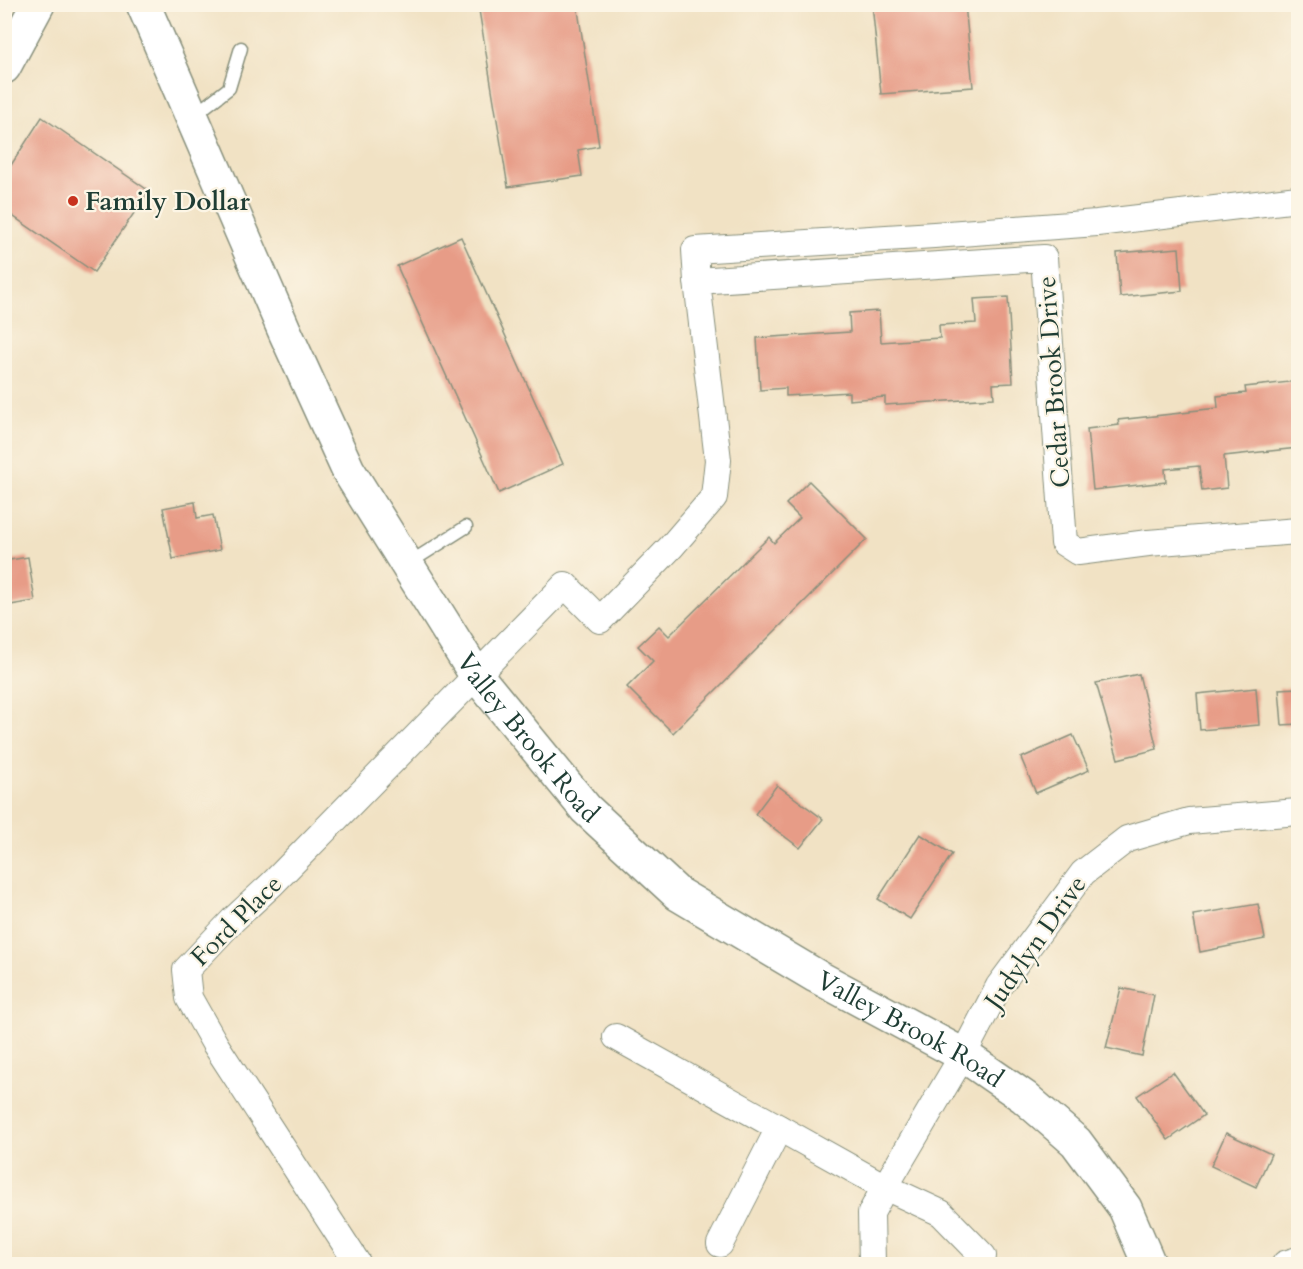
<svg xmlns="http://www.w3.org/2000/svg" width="1303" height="1269" font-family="Cardo,serif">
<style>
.building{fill:#e79c87}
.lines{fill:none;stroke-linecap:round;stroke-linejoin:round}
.lane-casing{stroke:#88907c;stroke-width:15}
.street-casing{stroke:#88907c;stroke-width:28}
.secondary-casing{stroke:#88907c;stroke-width:36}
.lane{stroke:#fff;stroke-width:12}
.street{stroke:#fff;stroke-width:26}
.secondary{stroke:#fff;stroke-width:33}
.poi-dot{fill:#c8321e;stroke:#fcf5e5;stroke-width:2}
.labels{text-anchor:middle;stroke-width:4.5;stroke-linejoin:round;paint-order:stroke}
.poi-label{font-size:26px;font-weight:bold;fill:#1f3d34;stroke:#fcf5e5;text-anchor:start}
.street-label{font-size:26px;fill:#1f3d34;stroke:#fcf5e5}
</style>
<rect width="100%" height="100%" fill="#fcf5e5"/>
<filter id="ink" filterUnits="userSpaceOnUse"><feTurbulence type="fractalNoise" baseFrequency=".0167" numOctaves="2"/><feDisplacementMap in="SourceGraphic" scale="12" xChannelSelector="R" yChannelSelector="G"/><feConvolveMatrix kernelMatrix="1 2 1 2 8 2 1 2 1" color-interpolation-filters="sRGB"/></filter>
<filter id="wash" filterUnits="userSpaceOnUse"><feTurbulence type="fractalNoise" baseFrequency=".008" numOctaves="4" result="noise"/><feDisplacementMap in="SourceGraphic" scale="24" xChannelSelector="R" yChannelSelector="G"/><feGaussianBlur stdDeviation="1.35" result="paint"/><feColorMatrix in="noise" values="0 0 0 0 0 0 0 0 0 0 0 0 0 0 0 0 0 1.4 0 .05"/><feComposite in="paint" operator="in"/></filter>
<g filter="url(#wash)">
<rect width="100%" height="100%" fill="#f1e2c4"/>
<g id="blocks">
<g class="building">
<path d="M 478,4 L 577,4 L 599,146 L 578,150 L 582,176 L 508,187 Z"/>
<path d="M 872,4 L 965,4 L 973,87 L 881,94 Z"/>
<path d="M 42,117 L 149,191 L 94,272 L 4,210 L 4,176 Z"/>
<path d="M 461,237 L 563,464 L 499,493 L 397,266 Z"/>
<path d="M 1179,248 L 1182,291 L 1120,297 L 1117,253 Z"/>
<path d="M 1008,297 L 1013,383 L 993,384 L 994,398 L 885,405 L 885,397 L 849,400 L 849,392 L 786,396 L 786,388 L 760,390 L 757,338 L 850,332 L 849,313 L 879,311 L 881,342 L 940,338 L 939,325 L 976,323 L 974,299 Z"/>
<path d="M 1298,381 L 1298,448 L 1224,456 L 1227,488 L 1202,491 L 1199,466 L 1165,469 L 1166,482 L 1093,490 L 1087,429 L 1119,425 L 1118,420 L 1190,412 L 1190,411 L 1218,408 L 1217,396 L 1246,393 L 1245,387 Z"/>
<path d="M 809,481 L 867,539 L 673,733 L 627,687 L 653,661 L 638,646 L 659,626 L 669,636 L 769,537 L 774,543 L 800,518 L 786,504 Z"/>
<path d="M 195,502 L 197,518 L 213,515 L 220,550 L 173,559 L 163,508 Z"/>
<path d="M 28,557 L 35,601 L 4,606 L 4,561 Z"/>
<path d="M 1139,674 L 1157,749 L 1118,759 L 1096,683 Z"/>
<path d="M 1256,688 L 1259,725 L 1200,730 L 1197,694 Z"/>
<path d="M 1298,688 L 1298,724 L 1282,725 L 1279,689 Z"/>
<path d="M 1073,735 L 1089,770 L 1036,793 L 1021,758 Z"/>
<path d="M 777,785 L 823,819 L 800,848 L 755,814 Z"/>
<path d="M 920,834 L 952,854 L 910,919 L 878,899 Z"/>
<path d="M 1258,904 L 1265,939 L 1200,952 L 1193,915 Z"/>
<path d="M 1121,988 L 1154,995 L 1142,1056 L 1106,1048 Z"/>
<path d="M 1173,1072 L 1204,1115 L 1168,1140 L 1137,1096 Z"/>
<path d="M 1226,1133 L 1271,1154 L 1256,1187 L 1211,1166 Z"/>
</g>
</g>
</g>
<g filter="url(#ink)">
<use href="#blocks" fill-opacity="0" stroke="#88907c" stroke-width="1.5"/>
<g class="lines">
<g class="lane-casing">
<g id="lane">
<path d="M 193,116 L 229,88 L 241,48"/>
<path d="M 409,563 L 466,527"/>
</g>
</g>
<g class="street-casing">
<g id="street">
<path d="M 697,281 L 695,250 L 934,235 L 1097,223 L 1298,199"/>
<path d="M 616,1037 L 885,1187 L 941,1213 L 983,1256"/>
<path d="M 720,1244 L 779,1128"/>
<path d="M 358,1264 L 215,1044 L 189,998 L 186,970 L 233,920 L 272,884 L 565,585 L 600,620 L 671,547 L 714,497 L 718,460 L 697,281 L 1044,258 L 1064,543 L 1078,552 L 1148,543 L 1298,531"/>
<path d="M 872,1264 L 871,1213 L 885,1187 L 963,1055 L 999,986 L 1083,873 L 1127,839 L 1189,821 L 1298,812"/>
<path d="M 1285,1264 L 1298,1260"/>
</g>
</g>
<g class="secondary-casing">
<g id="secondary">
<path id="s1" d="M 143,4 L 285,332 L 348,470 L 476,675 L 586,809 L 678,894 L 816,976 L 963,1055 L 1024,1097 L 1076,1142 L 1125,1208 L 1149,1264"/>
<path d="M 4,67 L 38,4"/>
</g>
</g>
<use href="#lane" class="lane"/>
<use href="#street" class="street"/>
<use href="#secondary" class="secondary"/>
</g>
</g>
<circle class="poi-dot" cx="73" cy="201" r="6"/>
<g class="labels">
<g class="poi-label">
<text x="85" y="210">Family Dollar</text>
</g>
<g class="street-label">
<text transform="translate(1053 382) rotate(-94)" y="9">Cedar Brook Drive</text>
<text dy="9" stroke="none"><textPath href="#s1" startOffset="832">Valley Brook Road</textPath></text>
<text transform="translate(236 920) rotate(-45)" y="9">Ford Place</text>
<text transform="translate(1035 942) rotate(-55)" y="9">Judylyn Drive</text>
<text dy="9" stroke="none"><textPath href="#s1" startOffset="1318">Valley Brook Road</textPath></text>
</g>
</g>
<rect width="1303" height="1269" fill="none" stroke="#fcf5e5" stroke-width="24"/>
</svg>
